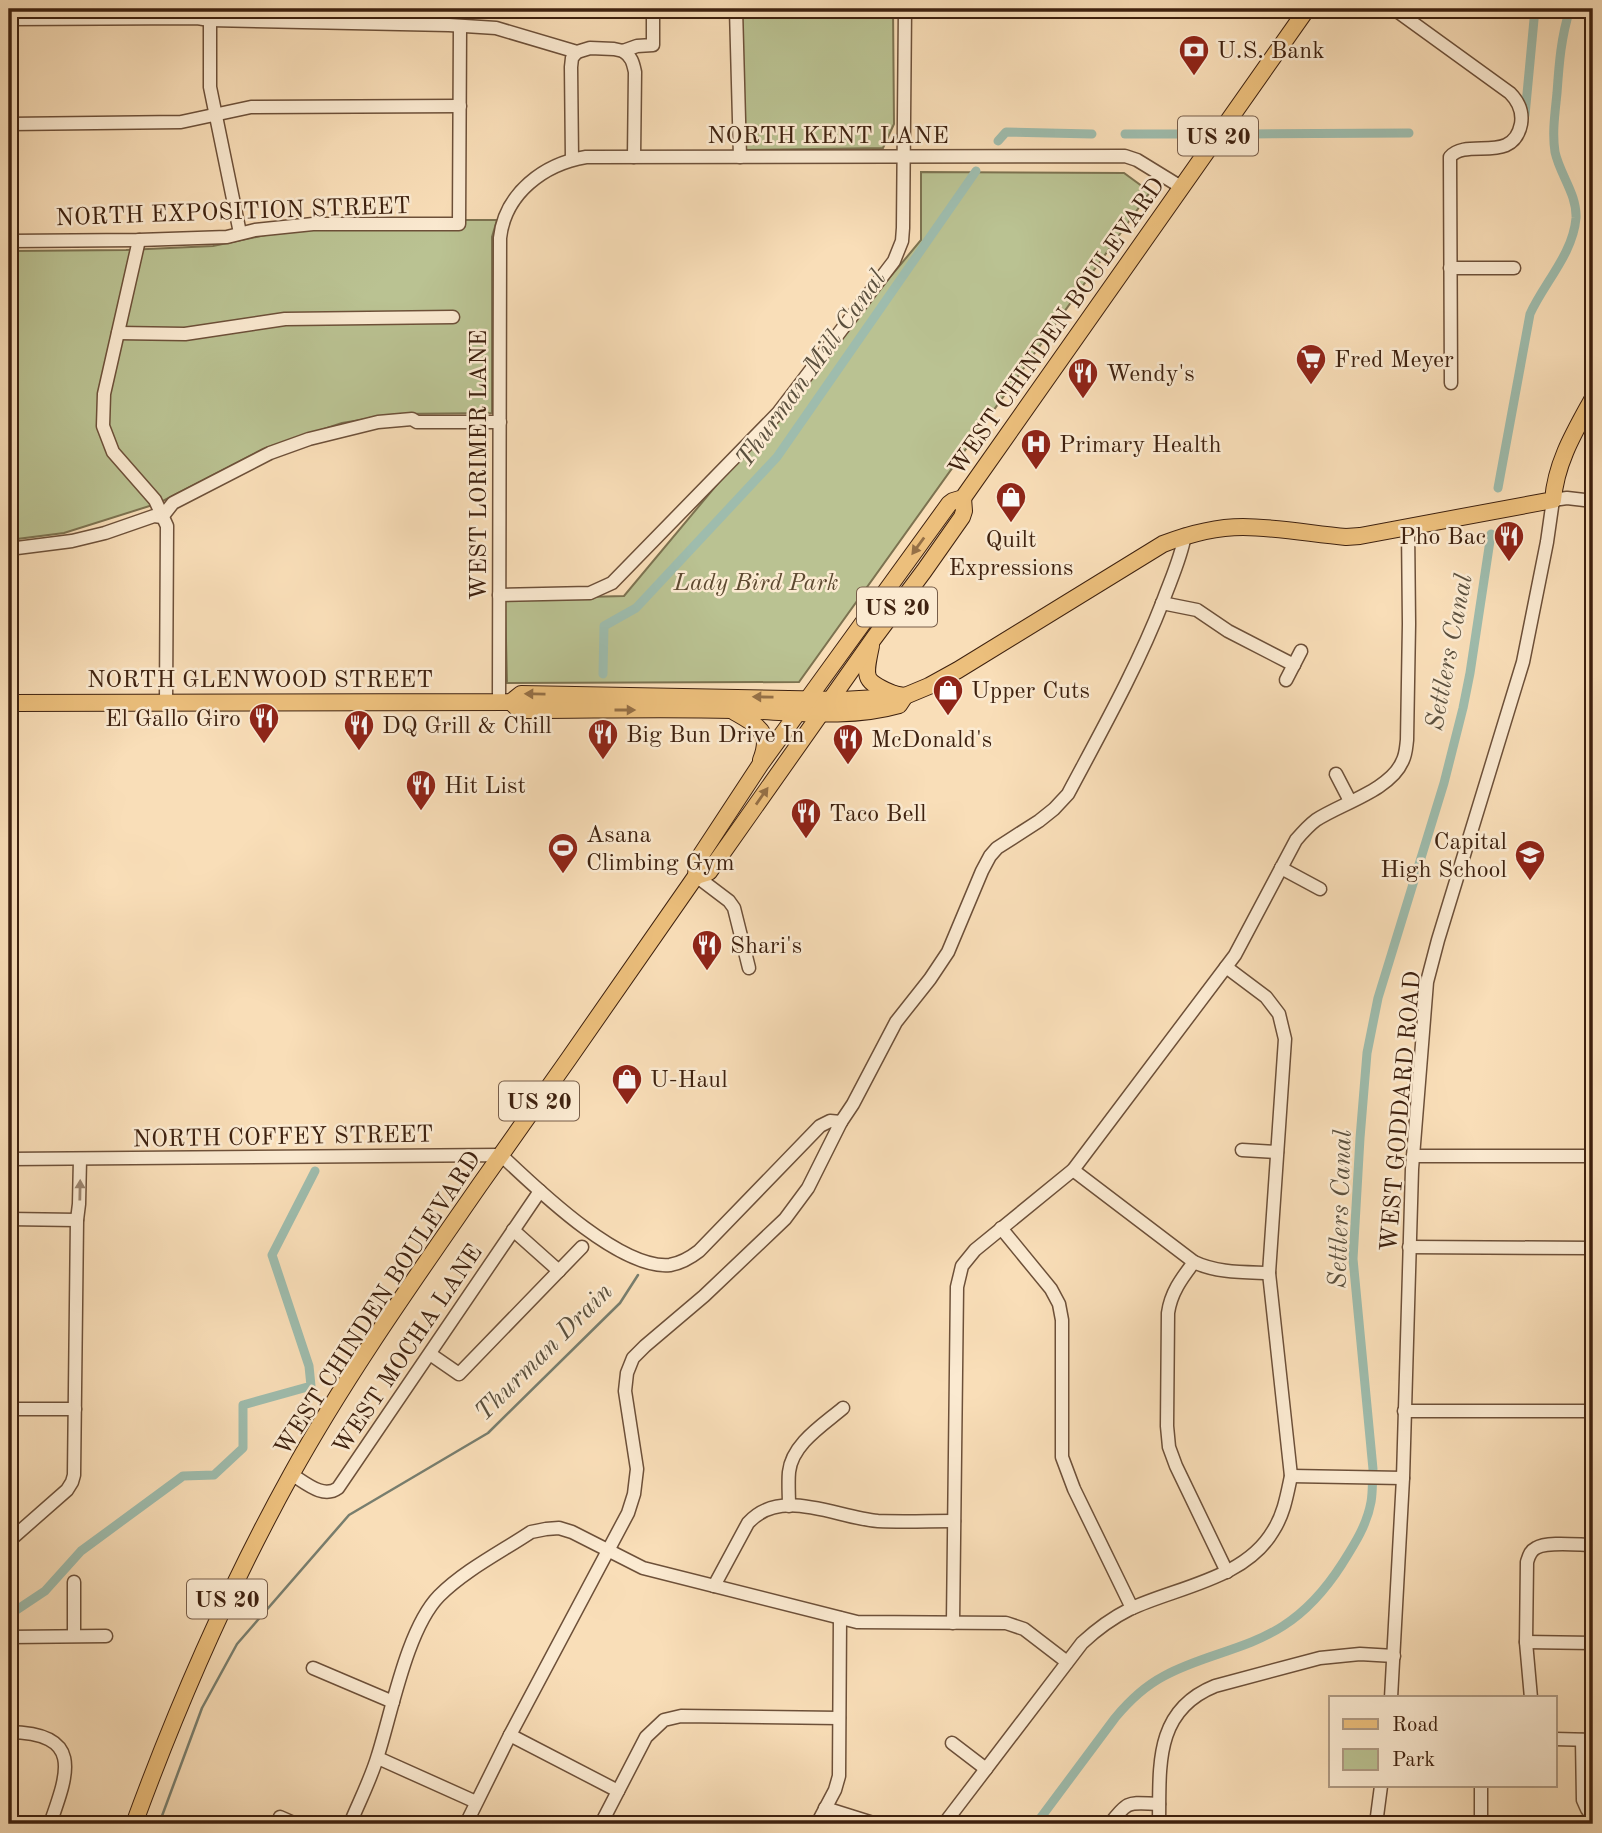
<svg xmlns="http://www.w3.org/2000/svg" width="1602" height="1833" font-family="'Old Standard TT',serif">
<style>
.green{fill:#bac292;stroke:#7c7250;stroke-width:2}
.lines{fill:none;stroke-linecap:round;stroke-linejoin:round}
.stream{stroke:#787e6e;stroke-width:2.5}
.canal{stroke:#9ebcad;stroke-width:9}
.minor-casing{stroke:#6d5039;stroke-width:15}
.major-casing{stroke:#3e210f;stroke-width:18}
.minor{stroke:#fbead1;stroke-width:12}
.major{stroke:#ecbf7c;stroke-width:16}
.oneway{fill:#957046}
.oneway2{fill:#9c8670}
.labels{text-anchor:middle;stroke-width:5;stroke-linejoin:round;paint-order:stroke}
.shield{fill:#fbead1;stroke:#775d49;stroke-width:2}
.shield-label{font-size:23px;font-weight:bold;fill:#3e210f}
.poi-label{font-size:24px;fill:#3e210f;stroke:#fbead1;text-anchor:start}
.street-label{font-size:24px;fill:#3e210f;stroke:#fbead1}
.park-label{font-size:24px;font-style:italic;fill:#5d4930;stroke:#fbead1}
.water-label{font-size:26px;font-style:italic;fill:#5b503e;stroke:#fbead1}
</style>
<rect width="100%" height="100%" fill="#f9deb8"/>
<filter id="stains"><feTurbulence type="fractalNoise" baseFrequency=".00286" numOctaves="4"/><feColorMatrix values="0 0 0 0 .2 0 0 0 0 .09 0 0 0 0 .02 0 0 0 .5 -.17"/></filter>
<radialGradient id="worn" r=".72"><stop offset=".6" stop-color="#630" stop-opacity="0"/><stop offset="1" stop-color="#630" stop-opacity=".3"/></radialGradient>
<g class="green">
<path d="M 735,9 L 893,9 L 894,124 L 883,148 L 740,150 Z"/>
<path d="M 921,172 L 1124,173 L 1150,192 L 799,682 L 507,683 L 505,599 L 624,596 L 921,240 Z"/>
<path d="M 337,220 L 497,220 L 492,237 L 492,413 L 397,414 L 342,423 L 263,449 L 159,503 L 64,533 L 9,540 L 9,251 L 126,250 L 213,246 Z"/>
</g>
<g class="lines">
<path class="stream" d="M 159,1824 L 202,1708 L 237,1644 L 349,1515 L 488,1433 L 620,1303 L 638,1275"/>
<g class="canal">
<path d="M 1525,115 L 1535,9"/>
<path d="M 1125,134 L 1188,134"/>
<path d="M 1250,134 L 1409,133"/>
<path d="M 998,141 L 1006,132 L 1092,134"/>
<path d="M 1498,488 L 1530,314 C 1544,283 1573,254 1576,218 C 1577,194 1560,175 1555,152 C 1552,133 1555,113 1557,93 C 1559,64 1561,37 1570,9"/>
<path d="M 603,674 L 604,626 L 636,608 L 777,457 L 976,171"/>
<path d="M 9,1615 L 45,1591 L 81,1551 L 183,1476 L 214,1475 L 243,1448 L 243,1405 L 311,1386 L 309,1366 L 272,1255 L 315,1171"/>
<path d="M 1036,1824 L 1115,1718 C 1129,1701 1145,1686 1164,1676 C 1202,1655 1246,1650 1283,1626 C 1308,1610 1326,1589 1342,1564 C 1354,1545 1367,1525 1371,1502 C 1373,1491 1372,1480 1373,1469 L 1353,1259 L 1360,1138 L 1367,1053 L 1378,998 L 1444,783 L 1463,708 L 1470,673 L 1491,534"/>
</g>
<g class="minor-casing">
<g id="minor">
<path d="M 736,9 L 740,157"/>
<path d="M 1394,9 L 1510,93 C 1519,102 1523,112 1521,124 C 1513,165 1467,137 1450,157 L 1451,383"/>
<path d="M 9,19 L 197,18 L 210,20 L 449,25 L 496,28 L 577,52 L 590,48 L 614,49 L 623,51 L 637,46 L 653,45 L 653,9"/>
<path d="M 210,20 L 210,87 L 240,233"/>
<path d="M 623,51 C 632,57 633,63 635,72 L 634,157"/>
<path d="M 9,124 L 181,122 L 251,107 L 460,106"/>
<path d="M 572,159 L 571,67 L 572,58 L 577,52"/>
<path d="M 139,240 L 104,394 L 103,426 L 113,452 L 155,500 L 167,526 L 166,702"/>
<path d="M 9,241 L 139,240 L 227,237 L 255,230 L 313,224 L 459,224 L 460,27"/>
<path d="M 1450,268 L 1514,268"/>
<path d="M 118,333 L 185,334 L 285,319 L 453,317"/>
<path d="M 9,549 L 72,541 L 105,533 L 154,516 L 162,517 L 173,503 L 270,453 L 309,439 L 378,422 L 412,419 L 417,422 L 500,422"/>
<path d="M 499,595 L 590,593 L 612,583 L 778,413 L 894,261 L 902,241 L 903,228 L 905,9"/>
<path d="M 1162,603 L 1197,610 L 1228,631 L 1294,665"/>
<path d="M 1286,680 L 1301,651"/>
<path d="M 499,702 L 500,238 C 505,193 544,164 586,157 L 1125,156 L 1137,160 L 1181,187"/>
<path d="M 1336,774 L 1350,801"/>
<path d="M 1281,868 L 1320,889"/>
<path d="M 696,876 L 729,901 L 734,908 L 749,968"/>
<path d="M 1242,1150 L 1277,1152"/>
<path d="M 1413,1156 L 1593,1156"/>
<path d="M 9,1159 L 501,1155 C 536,1188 620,1270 670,1265 C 681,1263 690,1258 699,1251 L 820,1126 L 830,1121 L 841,1122"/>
<path d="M 1073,1170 L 1194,1262 C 1217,1273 1244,1272 1269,1273"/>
<path d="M 9,1219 L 77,1220"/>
<path d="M 1001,1228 L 1051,1289 L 1059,1304 L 1062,1320 L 1062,1457 L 1074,1489 L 1132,1608"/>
<path d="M 513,1230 L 559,1271"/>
<path d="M 1409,1247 L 1593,1248"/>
<path d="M 1194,1262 C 1182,1278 1171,1292 1168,1313 L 1167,1426 L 1169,1447 L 1176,1466 L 1227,1572"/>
<path d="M 430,1354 L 459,1374 L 582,1247"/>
<path d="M 9,1409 L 75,1409"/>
<path d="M 1404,1411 L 1593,1411"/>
<path d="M 291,1474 C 306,1483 323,1499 338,1488 L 540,1191"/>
<path d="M 1291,1476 L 1403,1478"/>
<path d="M 789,1506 C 789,1495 788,1483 789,1472 C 792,1444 823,1425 843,1408"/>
<path d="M 9,1541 L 67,1490 L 72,1482 L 74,1475 L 77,1220 L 79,1204 L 80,1159"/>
<path d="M 74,1582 L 74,1635"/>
<path d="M 714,1586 L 748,1523 C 781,1486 837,1518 878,1521 C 903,1522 929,1521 954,1521"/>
<path d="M 953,1623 L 957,1287 L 962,1266 L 975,1250 L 1073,1170 L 1235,955 L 1296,840 C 1302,833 1308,826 1316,820 C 1340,804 1390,790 1402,762 C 1406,755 1406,748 1407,740 L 1409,624 L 1408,527"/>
<path d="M 9,1637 L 106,1636"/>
<path d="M 1526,1642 L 1593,1643"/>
<path d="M 313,1668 L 393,1702"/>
<path d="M 1391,1698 L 1403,1478 L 1412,1169 L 1427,982 L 1438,940 L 1523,662 L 1547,542 L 1553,500 L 1567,498 L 1593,501"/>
<path d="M 1531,1698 L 1526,1642 L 1527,1562 C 1529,1556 1530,1551 1536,1548 C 1547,1541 1579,1545 1593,1545"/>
<path d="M 9,1732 C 84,1733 68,1773 50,1824"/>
<path d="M 510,1735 L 618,1791"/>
<path d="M 1555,1739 L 1593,1740"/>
<path d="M 1582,1740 L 1583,1800 L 1587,1809 L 1593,1818"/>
<path d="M 952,1743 L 986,1769"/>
<path d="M 378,1758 L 476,1802"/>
<path d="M 825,1808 L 876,1824"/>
<path d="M 280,1817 L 296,1824"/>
<path d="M 350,1824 C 359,1802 371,1779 378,1755 C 392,1711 407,1629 439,1596 C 465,1570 501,1552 531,1532 L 546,1529 L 559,1528 L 572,1532 L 643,1568 L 857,1622 L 1006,1623 L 1024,1629 L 1067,1662"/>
<path d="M 466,1824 L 510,1735 L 628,1513 L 634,1494 L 637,1469 L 625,1391 L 627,1373 L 633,1358 L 645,1346 L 704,1296 L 785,1219 L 808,1188 L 841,1122 L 853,1104 L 896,1022 L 930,979 L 948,952 L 982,871 L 990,856 L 997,848 L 1039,821 L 1054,809 L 1068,794 C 1102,730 1137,668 1163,601 C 1171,579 1181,558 1185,535"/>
<path d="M 601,1824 L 646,1737 L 664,1720 L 681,1716 L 839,1718"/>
<path d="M 817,1824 L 835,1790 L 839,1776 L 840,1618"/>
<path d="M 944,1824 L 1082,1643 C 1097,1629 1112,1618 1130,1609 C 1177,1587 1245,1579 1273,1531 C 1284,1514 1287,1495 1291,1476 L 1269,1273 L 1285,1039 L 1279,1014 L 1266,997 L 1226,967"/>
<path d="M 1110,1824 C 1129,1799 1129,1803 1159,1804"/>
<path d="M 1159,1824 C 1160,1768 1153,1711 1215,1686 L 1320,1658 L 1360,1654 L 1394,1656"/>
<path d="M 1376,1824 L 1381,1786"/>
<path d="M 1481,1824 L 1481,1786"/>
</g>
</g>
<g class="major-casing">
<g id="major">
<path d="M 871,646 C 864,679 863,681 894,694"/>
<path d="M 511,702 L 517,708 L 524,710 C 594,710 664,708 733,710 C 787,711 847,720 899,705 L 905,696"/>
<path d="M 9,703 L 511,702 L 521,694 L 842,700 L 877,698 L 894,694 L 905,696 L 929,686 L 958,670 L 1163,544 C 1189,534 1215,527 1243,527 C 1275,527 1313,534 1346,537 L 1360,536 L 1553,500 C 1556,462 1575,431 1593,398"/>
<path d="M 733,711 C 744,718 765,727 765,742 C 765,748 763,755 761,760"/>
<path d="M 696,876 L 709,872 L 874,638 L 924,571 L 962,517 L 964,511 L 963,498"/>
<path d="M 134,1824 C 178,1704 229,1587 291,1475 C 347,1374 414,1280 479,1186 C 552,1083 624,980 696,876 L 697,861 L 760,765 L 949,504 L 953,501 L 963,498 L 1307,9"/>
</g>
</g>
<use href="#minor" class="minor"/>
<use href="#major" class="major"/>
</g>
<defs><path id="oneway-solid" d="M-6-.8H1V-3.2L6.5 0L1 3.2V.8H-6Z" transform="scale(1.75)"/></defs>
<g class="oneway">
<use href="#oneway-solid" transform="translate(918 546) rotate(126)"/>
<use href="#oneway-solid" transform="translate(535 694) rotate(-179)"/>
<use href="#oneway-solid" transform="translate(763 697) rotate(-179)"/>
<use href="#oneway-solid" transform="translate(625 710)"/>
<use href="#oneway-solid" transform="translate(762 796) rotate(-55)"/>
</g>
<use class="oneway2" href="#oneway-solid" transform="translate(80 1190) rotate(-89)"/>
<defs>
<g id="bank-pin" transform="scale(1.575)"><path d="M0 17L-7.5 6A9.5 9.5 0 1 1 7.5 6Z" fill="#8f2418" stroke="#fbead1"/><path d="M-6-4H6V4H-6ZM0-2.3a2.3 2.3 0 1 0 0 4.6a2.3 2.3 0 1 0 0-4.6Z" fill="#fff"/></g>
<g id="supermarket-pin" transform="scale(1.575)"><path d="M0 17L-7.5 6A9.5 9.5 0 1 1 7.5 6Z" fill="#8f2418" stroke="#fbead1"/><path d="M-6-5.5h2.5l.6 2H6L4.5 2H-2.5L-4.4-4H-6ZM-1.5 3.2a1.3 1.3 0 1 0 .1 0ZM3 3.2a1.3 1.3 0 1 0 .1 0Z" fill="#fff"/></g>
<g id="restaurant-pin" transform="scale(1.575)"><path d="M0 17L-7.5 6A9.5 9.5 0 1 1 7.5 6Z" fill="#8f2418" stroke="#fbead1"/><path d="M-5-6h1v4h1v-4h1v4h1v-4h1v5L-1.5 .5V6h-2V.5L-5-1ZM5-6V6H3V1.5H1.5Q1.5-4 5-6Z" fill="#fff"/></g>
<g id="hospital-pin" transform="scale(1.575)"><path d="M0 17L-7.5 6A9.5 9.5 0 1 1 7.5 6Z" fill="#8f2418" stroke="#fbead1"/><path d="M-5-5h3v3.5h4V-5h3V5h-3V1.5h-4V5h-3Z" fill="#fff"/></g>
<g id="shop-pin" transform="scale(1.575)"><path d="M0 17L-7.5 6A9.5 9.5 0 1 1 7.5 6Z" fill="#8f2418" stroke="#fbead1"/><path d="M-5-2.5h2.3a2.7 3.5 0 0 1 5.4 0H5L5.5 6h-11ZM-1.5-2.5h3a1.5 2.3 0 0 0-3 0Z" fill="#fff"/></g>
<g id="stadium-pin" transform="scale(1.575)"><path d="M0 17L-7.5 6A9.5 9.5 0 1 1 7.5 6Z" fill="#8f2418" stroke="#fbead1"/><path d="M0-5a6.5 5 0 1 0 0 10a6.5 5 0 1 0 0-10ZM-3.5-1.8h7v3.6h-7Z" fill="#fff"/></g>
<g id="school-pin" transform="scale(1.575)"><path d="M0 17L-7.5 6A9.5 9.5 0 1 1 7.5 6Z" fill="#8f2418" stroke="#fbead1"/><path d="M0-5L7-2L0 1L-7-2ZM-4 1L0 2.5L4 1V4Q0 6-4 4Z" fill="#fff"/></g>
</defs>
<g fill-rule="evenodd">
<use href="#bank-pin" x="1194" y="50"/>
<use href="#supermarket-pin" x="1311" y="359"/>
<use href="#restaurant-pin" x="1083" y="373"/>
<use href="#hospital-pin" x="1036" y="444"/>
<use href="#shop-pin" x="1011" y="497"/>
<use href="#restaurant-pin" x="1509" y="536"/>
<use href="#shop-pin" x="948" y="690"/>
<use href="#restaurant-pin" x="264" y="718"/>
<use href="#restaurant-pin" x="359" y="725"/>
<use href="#restaurant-pin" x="603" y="734"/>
<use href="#restaurant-pin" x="848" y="739"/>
<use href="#restaurant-pin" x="421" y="785"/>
<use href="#restaurant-pin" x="806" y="813"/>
<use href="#stadium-pin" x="563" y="848"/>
<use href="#school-pin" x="1530" y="855"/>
<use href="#restaurant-pin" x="707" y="945"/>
<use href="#shop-pin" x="627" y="1079"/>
</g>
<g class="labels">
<g class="shield">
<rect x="1178" y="116.5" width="80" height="39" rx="5"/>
<rect x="857" y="587.5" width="80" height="39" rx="5"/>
<rect x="499" y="1081.5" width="80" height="39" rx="5"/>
<rect x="187" y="1579.5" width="80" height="39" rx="5"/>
</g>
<g class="shield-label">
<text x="1218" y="144">US 20</text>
<text x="897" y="615">US 20</text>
<text x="539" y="1109">US 20</text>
<text x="227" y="1607">US 20</text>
</g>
<g class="poi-label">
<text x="1217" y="58">U.S. Bank</text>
<text x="1334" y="367">Fred Meyer</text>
<text x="1106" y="381">Wendy's</text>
<text x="1059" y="452">Primary Health</text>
<text x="1486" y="544" text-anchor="end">Pho Bac</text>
<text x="1011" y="547" text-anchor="middle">Quilt<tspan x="1011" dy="28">Expressions</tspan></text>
<text x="971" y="698">Upper Cuts</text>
<text x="241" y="726" text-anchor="end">El Gallo Giro</text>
<text x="382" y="733">DQ Grill &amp; Chill</text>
<text x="626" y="742">Big Bun Drive In</text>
<text x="871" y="747">McDonald's</text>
<text x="444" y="793">Hit List</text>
<text x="829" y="821">Taco Bell</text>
<text x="586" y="842">Asana<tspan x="586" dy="28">Climbing Gym</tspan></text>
<text x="1507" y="849" text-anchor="end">Capital<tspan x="1507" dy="28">High School</tspan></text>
<text x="730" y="953">Shari's</text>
<text x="650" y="1087">U-Haul</text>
</g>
<g class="street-label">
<text x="828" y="143">NORTH KENT LANE</text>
<text transform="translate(233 211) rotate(-2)" y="8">NORTH EXPOSITION STREET</text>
<text transform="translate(1056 326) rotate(-55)" y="8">WEST CHINDEN BOULEVARD</text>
<text transform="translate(478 465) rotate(-90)" y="8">WEST LORIMER LANE</text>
<text x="260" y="687">NORTH GLENWOOD STREET</text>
<text transform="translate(1400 1111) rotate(-85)" y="8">WEST GODDARD ROAD</text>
<text transform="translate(283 1136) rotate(-1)" y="8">NORTH COFFEY STREET</text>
<text transform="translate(377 1303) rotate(-57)" y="8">WEST CHINDEN BOULEVARD</text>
<text transform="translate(407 1349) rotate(-56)" y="8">WEST MOCHA LANE</text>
</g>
<g class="park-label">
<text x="756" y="590">Lady Bird Park</text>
</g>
<g class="water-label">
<text transform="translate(810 368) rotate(-54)" y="9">Thurman Mill Canal</text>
<text transform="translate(1448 652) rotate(-79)" y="9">Settlers Canal</text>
<text transform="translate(1339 1209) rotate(-88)" y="9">Settlers Canal</text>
<text transform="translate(543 1351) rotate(-45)" y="9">Thurman Drain</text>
</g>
</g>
<rect width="1602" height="1833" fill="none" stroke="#f9deb8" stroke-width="35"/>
<rect x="10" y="10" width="1581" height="1812" fill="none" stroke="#3e210f" stroke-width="3.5"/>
<rect x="18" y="18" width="1567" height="1798" fill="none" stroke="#3e210f" stroke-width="2"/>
<rect x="1329" y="1696" width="228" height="91" fill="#fbead1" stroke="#af9a83" stroke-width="2"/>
<rect x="1343" y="1719" width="35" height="10" fill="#ecbf7c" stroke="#af9a83" stroke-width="2"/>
<text x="1392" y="1731" font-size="21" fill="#3e210f">Road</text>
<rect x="1343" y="1749" width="35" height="21" fill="#bac292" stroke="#af9a83" stroke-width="2"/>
<text x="1392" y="1766" font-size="21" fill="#3e210f">Park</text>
<rect width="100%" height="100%" filter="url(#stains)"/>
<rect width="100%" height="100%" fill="url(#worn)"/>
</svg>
